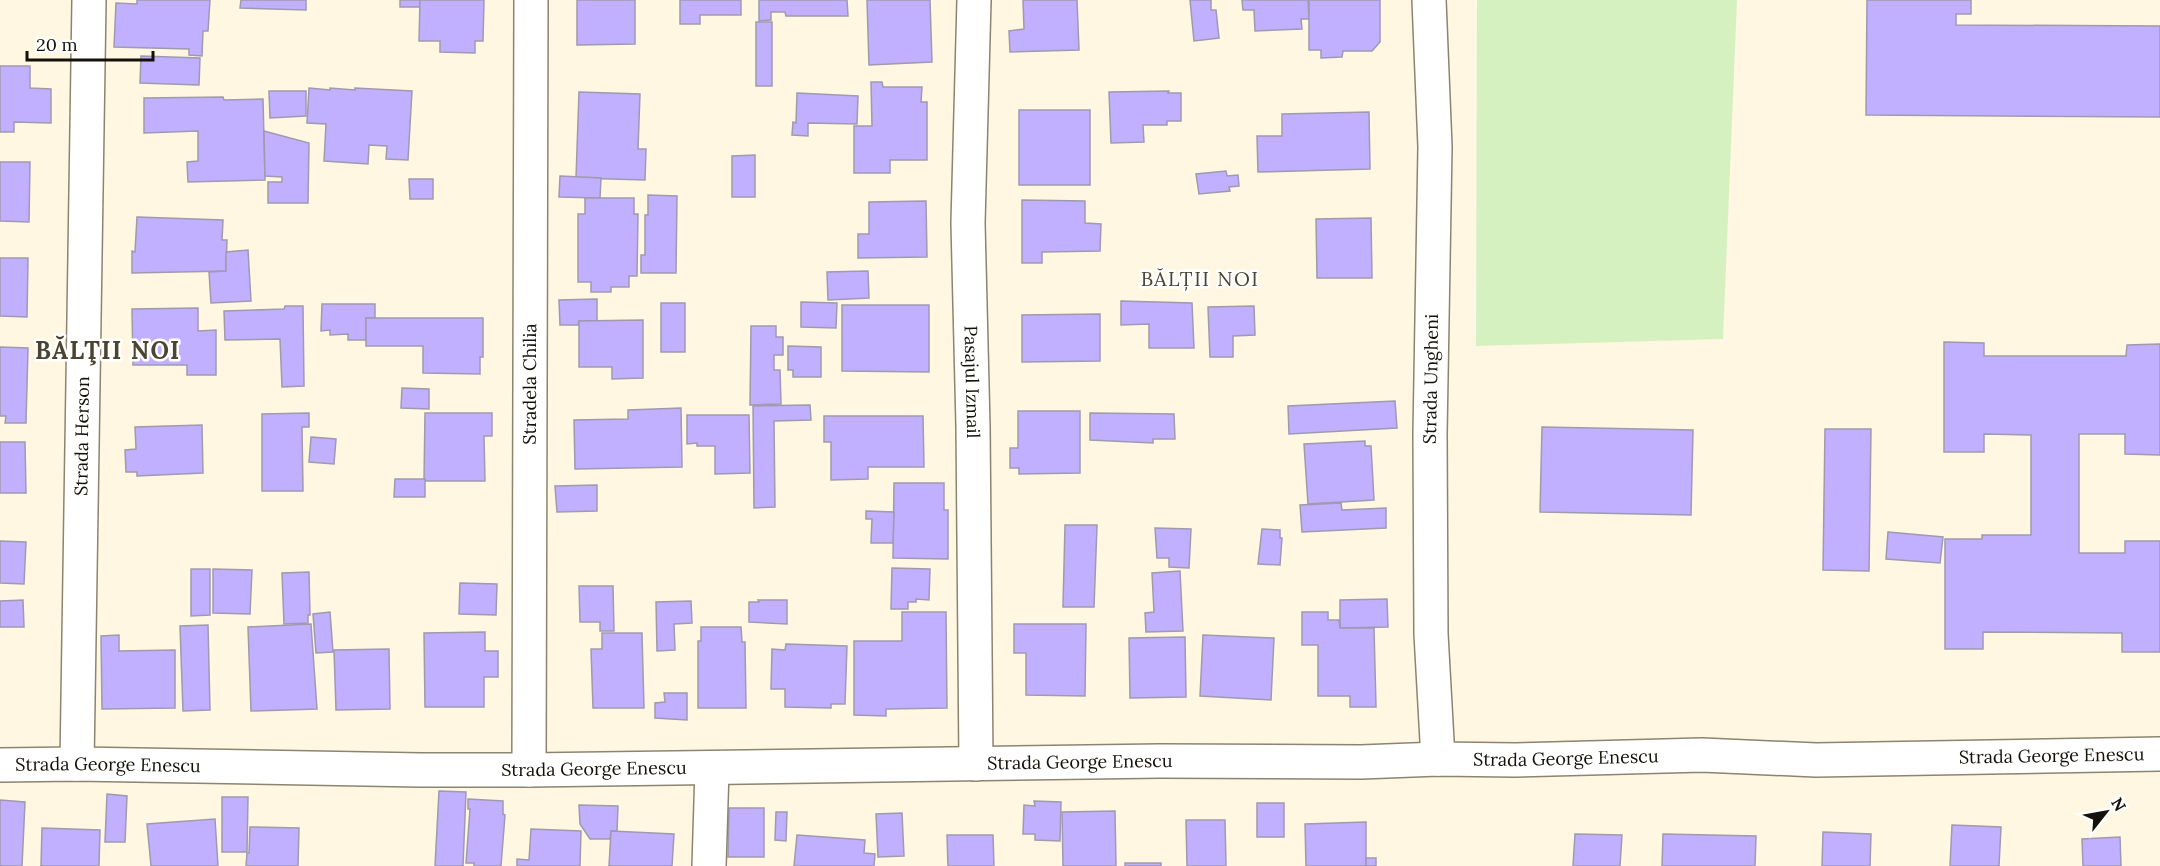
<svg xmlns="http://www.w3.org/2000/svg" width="2160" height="866" font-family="Lora,serif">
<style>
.green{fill:#d5f1c0}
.building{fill:#c1b0ff;stroke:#9e9aaf;stroke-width:1.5}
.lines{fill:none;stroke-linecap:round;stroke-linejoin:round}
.minor-casing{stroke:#8b8470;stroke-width:36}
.minor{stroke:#fff;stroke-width:33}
.labels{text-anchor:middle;stroke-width:5;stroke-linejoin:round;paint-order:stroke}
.street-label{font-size:18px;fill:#131109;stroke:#fff}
.neighbourhood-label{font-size:20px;letter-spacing:1.5px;fill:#4a4431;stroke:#fff}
.district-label{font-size:24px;font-weight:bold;letter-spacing:1.5px;fill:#4a4431;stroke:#fff}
</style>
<rect width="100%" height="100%" fill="#fff7e1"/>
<path class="green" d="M 1477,0 L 1737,0 L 1723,339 L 1476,346 Z"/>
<g class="building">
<path d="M 137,0 L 210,0 L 208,31 L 203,31 L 202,56 L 189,55 L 189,49 L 114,47 L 116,3 L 137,4 Z"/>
<path d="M 241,0 L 306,0 L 306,10 L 240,8 Z"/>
<rect x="400" y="0" width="20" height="7"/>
<path d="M 420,0 L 484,0 L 483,41 L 475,41 L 475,53 L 440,52 L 440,41 L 419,41 Z"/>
<path d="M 577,0 L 635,0 L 635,44 L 577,45 Z"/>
<path d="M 680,0 L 741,0 L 741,15 L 700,15 L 700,24 L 680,24 Z"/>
<path d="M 759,0 L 847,0 L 848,16 L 786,16 L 785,12 L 771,12 L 771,20 L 759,21 Z"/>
<path d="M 867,0 L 930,0 L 932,62 L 869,65 Z"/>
<path d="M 1023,0 L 1077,0 L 1079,50 L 1010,52 L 1009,31 L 1024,29 Z"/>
<path d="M 1190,0 L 1211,0 L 1211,10 L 1216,10 L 1219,38 L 1194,41 Z"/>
<path d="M 1242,0 L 1308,0 L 1309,19 L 1301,19 L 1302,29 L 1255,31 L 1254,10 L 1243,10 Z"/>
<path d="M 1309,0 L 1380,0 L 1380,42 L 1372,51 L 1343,51 L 1342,57 L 1321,58 L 1321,50 L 1309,50 Z"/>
<path d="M 1867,0 L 1971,0 L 1971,14 L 1956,14 L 1956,25 L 2160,26 L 2160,117 L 1866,115 Z"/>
<rect x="756" y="22" width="16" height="64"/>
<path d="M 141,56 L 200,58 L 199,85 L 140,83 Z"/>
<path d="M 0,66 L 30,66 L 30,88 L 51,89 L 51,123 L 14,122 L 14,132 L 0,132 Z"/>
<path d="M 871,82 L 882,82 L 883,87 L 922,87 L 921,102 L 927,102 L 927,160 L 890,160 L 890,173 L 854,173 L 854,126 L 872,126 Z"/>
<path d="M 309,88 L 330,90 L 330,88 L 355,90 L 355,88 L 412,91 L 408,160 L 386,159 L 387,146 L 369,145 L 368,164 L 324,161 L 326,124 L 307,123 Z"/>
<path d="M 269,91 L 306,91 L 306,116 L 270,118 Z"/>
<path d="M 1169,91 L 1168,93 L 1181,93 L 1181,121 L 1167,121 L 1167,125 L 1143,125 L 1144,142 L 1111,143 L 1109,92 Z"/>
<path d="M 579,92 L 640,94 L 638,149 L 646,149 L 645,180 L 576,178 Z"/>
<path d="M 797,93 L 858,96 L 857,124 L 808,123 L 808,136 L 792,135 L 793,122 L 796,123 Z"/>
<path d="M 223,97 L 224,100 L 263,99 L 265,180 L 188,182 L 187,162 L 198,161 L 198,131 L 144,133 L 144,98 Z"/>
<rect x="1019" y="110" width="71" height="75"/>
<path d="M 1369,112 L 1370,169 L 1258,172 L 1257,136 L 1282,136 L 1282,114 Z"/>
<path d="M 264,131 L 309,143 L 308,203 L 268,203 L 268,182 L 282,182 L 282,177 L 265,176 Z"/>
<path d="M 755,155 L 755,197 L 732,197 L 732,156 Z"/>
<path d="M 0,162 L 30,162 L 29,222 L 0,221 Z"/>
<path d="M 1226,171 L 1227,176 L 1238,175 L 1239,186 L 1229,187 L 1230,191 L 1199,194 L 1196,174 Z"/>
<path d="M 560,176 L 601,178 L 600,198 L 559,197 Z"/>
<path d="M 409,179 L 433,179 L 433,199 L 410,199 Z"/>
<path d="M 648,195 L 677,196 L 676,273 L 641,273 L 641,255 L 645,255 L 645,215 L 648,215 Z"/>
<path d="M 585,198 L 634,198 L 634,214 L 638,214 L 637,276 L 629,276 L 629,287 L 611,287 L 611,292 L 591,292 L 591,282 L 578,282 L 578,214 L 585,214 Z"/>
<path d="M 1022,200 L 1085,201 L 1085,223 L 1101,224 L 1100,251 L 1042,252 L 1042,263 L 1022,263 Z"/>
<path d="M 926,201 L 927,257 L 858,258 L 858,234 L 869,234 L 869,202 Z"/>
<path d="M 137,217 L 223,220 L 222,240 L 227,240 L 226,271 L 132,273 L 132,251 L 135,252 Z"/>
<path d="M 1371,218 L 1372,278 L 1317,278 L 1316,219 Z"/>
<path d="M 248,250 L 251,301 L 211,303 L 209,272 L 226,271 L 226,252 Z"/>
<path d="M 0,258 L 28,258 L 27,317 L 0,316 Z"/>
<path d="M 868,271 L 869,298 L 828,300 L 827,272 Z"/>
<path d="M 597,299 L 597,321 L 579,321 L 578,325 L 560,325 L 559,300 Z"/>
<path d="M 1121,301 L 1192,303 L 1194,348 L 1149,348 L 1149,324 L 1121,325 Z"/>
<path d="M 801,302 L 837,303 L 836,328 L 801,327 Z"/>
<rect x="661" y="303" width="24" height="49"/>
<path d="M 322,304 L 375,304 L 375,318 L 366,318 L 366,340 L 348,340 L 348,334 L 330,335 L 330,330 L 321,331 Z"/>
<path d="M 842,305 L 929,305 L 929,372 L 842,371 Z"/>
<path d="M 285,306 L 303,306 L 304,386 L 282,387 L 280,339 L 225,340 L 224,311 L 284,309 Z"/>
<path d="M 1254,306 L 1255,335 L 1233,336 L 1233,357 L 1210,357 L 1208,307 Z"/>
<path d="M 198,308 L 198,331 L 216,330 L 216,375 L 187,375 L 187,365 L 133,365 L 132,309 Z"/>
<path d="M 1100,314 L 1100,361 L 1022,362 L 1022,315 Z"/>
<path d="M 366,318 L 483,318 L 483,357 L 480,357 L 480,374 L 423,373 L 423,346 L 366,346 Z"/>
<path d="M 643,320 L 643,378 L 612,379 L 612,367 L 579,367 L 579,321 Z"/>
<path d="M 751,326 L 776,326 L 776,337 L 783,337 L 783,355 L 774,355 L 774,370 L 780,370 L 781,404 L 750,405 Z"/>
<path d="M 1944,342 L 1984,343 L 1984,356 L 2126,356 L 2127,345 L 2160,344 L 2160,455 L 2125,454 L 2125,434 L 2079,434 L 2079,553 L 2125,553 L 2125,541 L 2160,541 L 2160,652 L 2122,652 L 2122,633 L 1983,632 L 1983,649 L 1945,649 L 1945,539 L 1982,539 L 1982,535 L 2031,535 L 2031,435 L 1984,434 L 1984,452 L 1944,452 Z"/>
<path d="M 788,346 L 821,347 L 821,377 L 793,377 L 793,370 L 788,370 Z"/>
<path d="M 0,347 L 28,348 L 26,423 L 5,423 L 6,416 L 0,416 Z"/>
<path d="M 402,388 L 429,389 L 429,409 L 401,408 Z"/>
<path d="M 1395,401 L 1397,428 L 1289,434 L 1288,406 Z"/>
<path d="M 810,405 L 811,420 L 774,421 L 775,507 L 754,508 L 753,406 Z"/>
<path d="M 681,408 L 682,467 L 575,469 L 574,420 L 628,419 L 628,410 Z"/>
<path d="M 1018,411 L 1080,411 L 1080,473 L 1019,474 L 1019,468 L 1010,468 L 1010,448 L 1018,448 Z"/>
<path d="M 309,413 L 309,427 L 302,427 L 303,491 L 262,491 L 262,414 Z"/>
<path d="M 425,413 L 492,413 L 492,436 L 484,436 L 485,481 L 424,481 Z"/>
<path d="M 1090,413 L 1174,414 L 1175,439 L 1153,439 L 1153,443 L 1090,440 Z"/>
<path d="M 687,415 L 749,415 L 750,473 L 715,474 L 715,446 L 697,446 L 697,443 L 687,444 Z"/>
<path d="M 824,416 L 923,416 L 924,467 L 868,467 L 868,479 L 831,480 L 831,442 L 824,442 Z"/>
<path d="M 202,425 L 203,473 L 137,476 L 137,472 L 126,472 L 125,450 L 136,449 L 135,427 Z"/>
<path d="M 1542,427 L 1693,430 L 1691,515 L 1540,512 Z"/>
<path d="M 1825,429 L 1871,429 L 1869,571 L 1823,570 Z"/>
<path d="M 311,437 L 336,439 L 334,464 L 309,462 Z"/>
<path d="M 1365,441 L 1365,446 L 1371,446 L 1374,500 L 1308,504 L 1304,444 Z"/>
<path d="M 0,442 L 25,442 L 26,493 L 0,493 Z"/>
<path d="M 395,479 L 425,479 L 425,497 L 394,497 Z"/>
<path d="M 894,483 L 944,483 L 944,510 L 948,510 L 948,559 L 893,558 Z"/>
<path d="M 597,485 L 597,511 L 557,512 L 555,486 Z"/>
<path d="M 1341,503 L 1342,510 L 1386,508 L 1386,528 L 1302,532 L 1300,505 Z"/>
<path d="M 866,511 L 894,512 L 893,543 L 871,543 L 872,519 L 866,519 Z"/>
<path d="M 1065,525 L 1097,525 L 1094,607 L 1063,607 Z"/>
<path d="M 1155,528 L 1191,529 L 1189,568 L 1169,567 L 1169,558 L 1157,558 Z"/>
<path d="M 1262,529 L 1280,530 L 1280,538 L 1282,538 L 1280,565 L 1258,564 Z"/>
<path d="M 1888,532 L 1943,537 L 1940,563 L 1886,559 Z"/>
<path d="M 0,541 L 26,542 L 24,584 L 0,583 Z"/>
<path d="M 892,568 L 930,569 L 929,600 L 916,599 L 916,602 L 908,602 L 908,609 L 891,609 Z"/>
<path d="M 191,569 L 210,569 L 210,615 L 191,616 Z"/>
<path d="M 213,569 L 252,570 L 250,614 L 213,613 Z"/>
<path d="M 1180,571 L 1183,631 L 1146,632 L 1145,613 L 1154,612 L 1152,573 Z"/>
<path d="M 309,572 L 310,615 L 308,615 L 308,623 L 284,624 L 282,573 Z"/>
<path d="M 460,583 L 497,584 L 496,615 L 459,614 Z"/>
<path d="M 579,586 L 613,586 L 614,631 L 600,631 L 600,622 L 580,622 Z"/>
<path d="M 1387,599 L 1388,627 L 1340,628 L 1340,600 Z"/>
<path d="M 23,600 L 24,627 L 0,627 L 0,601 Z"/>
<path d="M 758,600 L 787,600 L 787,624 L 749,622 L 749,602 L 759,602 Z"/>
<path d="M 691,601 L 692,623 L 674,624 L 675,650 L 657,651 L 656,602 Z"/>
<path d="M 330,612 L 333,652 L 316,653 L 313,614 Z"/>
<path d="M 902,612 L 946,612 L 947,708 L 886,709 L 886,716 L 854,715 L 854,641 L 902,641 Z"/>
<path d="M 1302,612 L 1328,612 L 1328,620 L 1339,620 L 1340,628 L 1374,628 L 1376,707 L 1350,707 L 1350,696 L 1318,696 L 1318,645 L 1302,645 Z"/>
<path d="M 311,624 L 317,709 L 251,711 L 248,627 Z"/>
<path d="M 1014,624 L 1086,624 L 1085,696 L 1026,695 L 1026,653 L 1014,653 Z"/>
<path d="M 208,625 L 210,710 L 183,711 L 180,626 Z"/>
<path d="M 701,627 L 741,627 L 742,642 L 745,642 L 746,708 L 698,708 L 698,641 L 701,641 Z"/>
<path d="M 485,632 L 485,651 L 498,651 L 498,677 L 484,677 L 484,707 L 425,707 L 424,633 Z"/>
<path d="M 602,633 L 642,633 L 644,708 L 593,708 L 591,649 L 602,649 Z"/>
<path d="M 119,635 L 119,651 L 175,650 L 175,708 L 102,709 L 101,636 Z"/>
<path d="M 1203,635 L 1274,638 L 1271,700 L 1200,696 Z"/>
<path d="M 1185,637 L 1186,697 L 1130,698 L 1129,638 Z"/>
<path d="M 786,644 L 847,646 L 845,704 L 831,704 L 831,708 L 785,707 L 785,689 L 771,689 L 772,649 L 785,650 Z"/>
<path d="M 389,649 L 390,709 L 336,710 L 334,650 Z"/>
<path d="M 664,693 L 687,693 L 687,720 L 655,718 L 655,703 L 665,702 Z"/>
<path d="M 439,791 L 466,792 L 463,866 L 435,866 Z"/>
<path d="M 107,794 L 127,796 L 125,842 L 105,842 Z"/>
<path d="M 222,797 L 248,797 L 247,852 L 222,852 Z"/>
<path d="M 468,799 L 503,801 L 503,814 L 505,815 L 501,866 L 474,866 L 474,863 L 466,863 L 470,809 L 468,809 Z"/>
<path d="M 0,800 L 25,802 L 22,866 L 0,866 Z"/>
<path d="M 1034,801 L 1061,802 L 1060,841 L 1035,840 L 1035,834 L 1023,834 L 1024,805 L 1035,806 Z"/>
<rect x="1257" y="803" width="27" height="34"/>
<path d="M 579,805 L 618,806 L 617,831 L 611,831 L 610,839 L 590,839 L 580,824 Z"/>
<path d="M 729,808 L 764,808 L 764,857 L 728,857 Z"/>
<path d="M 1115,811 L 1116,866 L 1063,866 L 1062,812 Z"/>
<path d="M 776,812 L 787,812 L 786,841 L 775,840 Z"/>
<path d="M 902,813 L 904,856 L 878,857 L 876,814 Z"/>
<path d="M 215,819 L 218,866 L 151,866 L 147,824 Z"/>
<path d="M 1186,820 L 1225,820 L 1226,866 L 1187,866 Z"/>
<path d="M 1366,822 L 1366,866 L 1306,866 L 1305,824 Z"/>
<path d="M 1952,825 L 2001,827 L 1999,866 L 1950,866 Z"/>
<path d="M 250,827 L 299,828 L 298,866 L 246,866 L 247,853 L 249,853 Z"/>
<path d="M 42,828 L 100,830 L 99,866 L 41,866 Z"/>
<path d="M 531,829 L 581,831 L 580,866 L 517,866 L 517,859 L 529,860 Z"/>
<path d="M 611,831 L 674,834 L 672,866 L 609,866 Z"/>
<path d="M 1823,832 L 1871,834 L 1870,866 L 1822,866 Z"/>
<path d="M 1575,834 L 1622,835 L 1620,866 L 1573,866 Z"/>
<path d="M 1663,834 L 1756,836 L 1755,866 L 1662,866 Z"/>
<path d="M 797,835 L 865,840 L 864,853 L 875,854 L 874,866 L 794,866 Z"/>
<path d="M 947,835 L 993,835 L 994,866 L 948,866 Z"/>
<path d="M 2120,837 L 2121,866 L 2083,866 L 2082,839 Z"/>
<rect x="1366" y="858" width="10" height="8"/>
<rect x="1125" y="863" width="36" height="3"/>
</g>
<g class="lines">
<g class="minor-casing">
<g id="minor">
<path id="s1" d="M 974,0 L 968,223 L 973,426 L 976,764"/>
<path d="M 1429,0 L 1435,147 L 1430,434 L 1431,634 L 1438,759"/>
<path id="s2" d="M 77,764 L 89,0"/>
<path id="s3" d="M 0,765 L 77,764 L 421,770 L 529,770 L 1160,761 L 1361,762 L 1438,759 L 1515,760 L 1702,755 L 1816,760 L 2160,754"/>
<path id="s4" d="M 529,770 L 531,0"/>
<path d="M 709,866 L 712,769"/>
</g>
</g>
<use href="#minor" class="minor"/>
</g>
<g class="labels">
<g class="street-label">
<text transform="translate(1431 379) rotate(-89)" y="6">Strada Ungheni</text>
<text dy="6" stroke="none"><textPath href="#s1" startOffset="382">Pasajul Izmail</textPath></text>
<text dy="6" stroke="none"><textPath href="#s4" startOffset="386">Stradela Chilia</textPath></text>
<text dy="6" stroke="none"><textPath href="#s2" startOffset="328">Strada Herson</textPath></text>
<text dy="6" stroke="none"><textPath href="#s3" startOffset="2052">Strada George Enescu</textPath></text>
<text dy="6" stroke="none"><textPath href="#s3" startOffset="1566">Strada George Enescu</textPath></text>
<text dy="6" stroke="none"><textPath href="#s3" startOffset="1080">Strada George Enescu</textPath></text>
<text dy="6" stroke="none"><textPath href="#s3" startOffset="108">Strada George Enescu</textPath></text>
<text dy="6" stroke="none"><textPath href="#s3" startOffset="594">Strada George Enescu</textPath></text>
</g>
<g class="neighbourhood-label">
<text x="1200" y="286">BĂLȚII NOI</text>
</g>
<g class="district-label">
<text x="108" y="359">BĂLŢII NOI</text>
</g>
</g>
<g transform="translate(2106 812) rotate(59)" stroke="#ffffff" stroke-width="4.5" paint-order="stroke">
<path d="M0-4.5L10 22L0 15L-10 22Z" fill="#131109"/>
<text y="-9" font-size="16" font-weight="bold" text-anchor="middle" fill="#131109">N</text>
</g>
<path d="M27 51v9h126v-9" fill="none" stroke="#131109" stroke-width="3"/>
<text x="36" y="51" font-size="18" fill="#131109" stroke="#ffffff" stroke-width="4.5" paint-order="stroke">20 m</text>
</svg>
